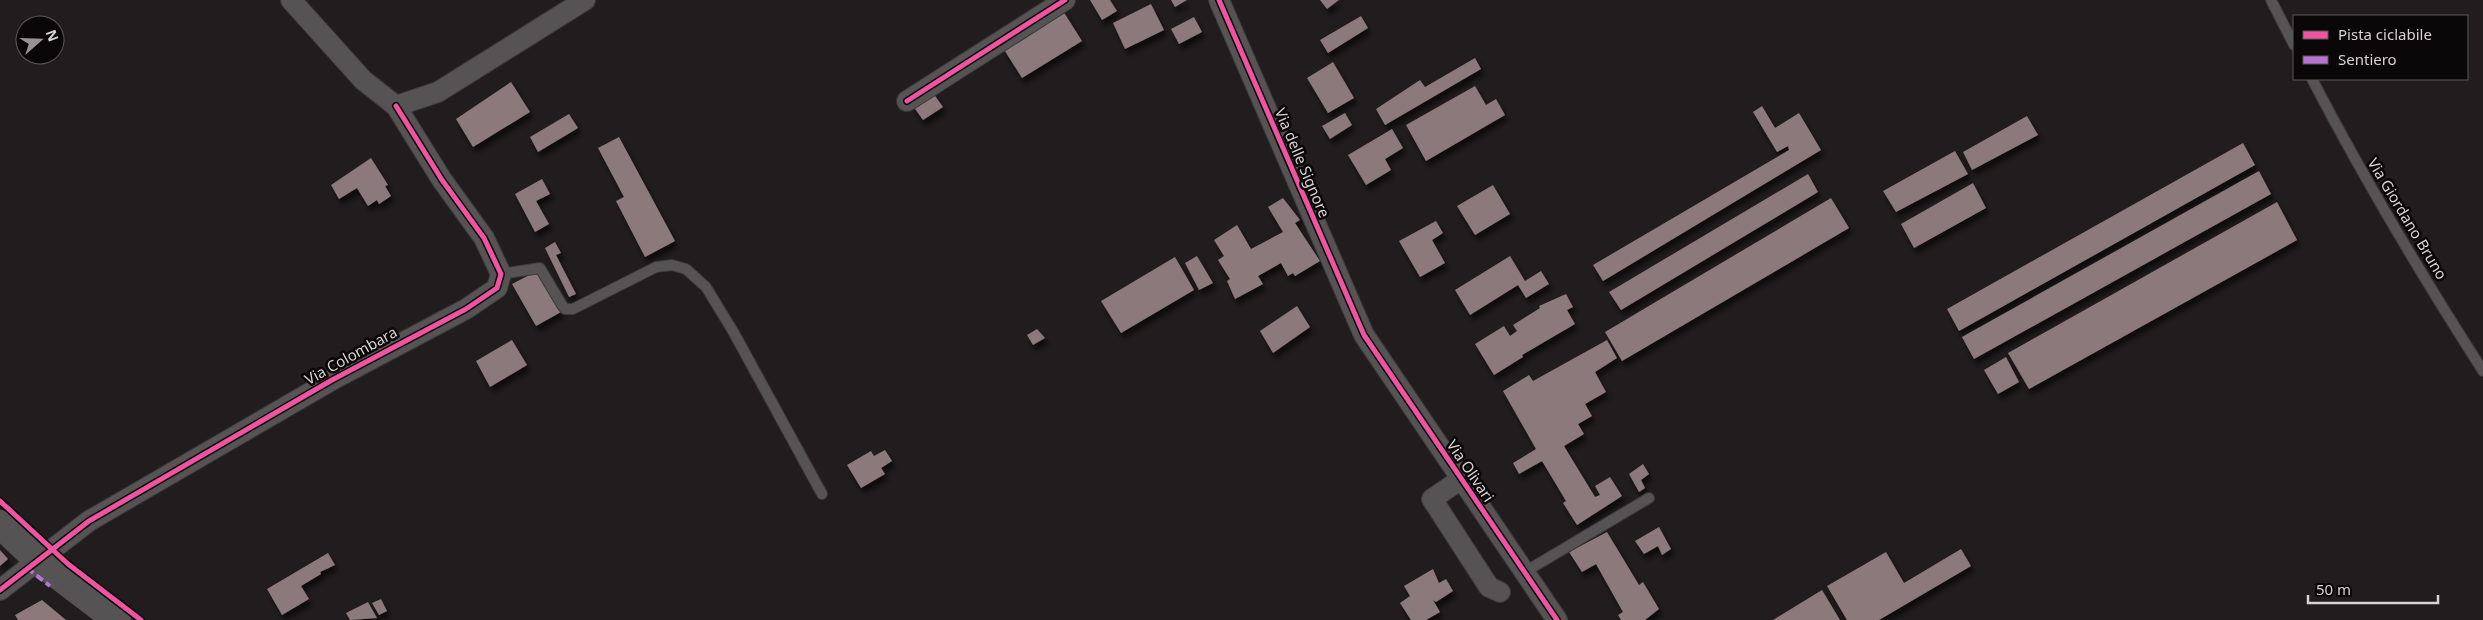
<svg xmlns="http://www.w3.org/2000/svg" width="2483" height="620" font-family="'Noto Sans',sans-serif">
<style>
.building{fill:#8b797c;filter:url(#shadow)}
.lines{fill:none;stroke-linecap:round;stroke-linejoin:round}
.lane-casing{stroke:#3b3838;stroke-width:12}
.street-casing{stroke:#3b3838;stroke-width:22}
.secondary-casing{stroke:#3b3838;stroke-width:29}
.lane{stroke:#555353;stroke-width:10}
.street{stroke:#555353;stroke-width:20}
.secondary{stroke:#555353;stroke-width:28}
.quiet{stroke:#b673d3;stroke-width:4;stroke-dasharray:8 4;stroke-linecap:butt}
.cycleway-casing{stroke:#090707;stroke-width:8}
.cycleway{stroke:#f153a3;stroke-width:5}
.labels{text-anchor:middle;stroke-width:5;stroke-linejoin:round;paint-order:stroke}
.street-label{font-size:15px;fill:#d7d2d3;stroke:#090707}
</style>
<defs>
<filter id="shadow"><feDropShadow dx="3" dy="5.5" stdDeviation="2.5" flood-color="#0009"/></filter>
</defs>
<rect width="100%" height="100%" fill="#211c1d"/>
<g class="building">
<path d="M 1090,0 L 1110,0 L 1117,11 L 1102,20 Z"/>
<path d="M 1171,0 L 1187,0 L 1175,7 Z"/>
<path d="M 1320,0 L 1339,0 L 1327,9 Z"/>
<path d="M 1151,4 L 1164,30 L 1125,49 L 1113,23 Z"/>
<path d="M 1063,11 L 1082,41 L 1022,78 L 1003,48 Z"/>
<path d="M 1361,16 L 1368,28 L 1328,53 L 1320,40 Z"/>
<path d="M 1194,17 L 1202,32 L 1179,44 L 1171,29 Z"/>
<path d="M 1475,58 L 1481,69 L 1385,125 L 1376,109 L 1420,80 L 1425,87 Z"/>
<path d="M 1333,62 L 1354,98 L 1328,113 L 1307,78 Z"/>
<path d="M 511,82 L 530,112 L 473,147 L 456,119 Z"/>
<path d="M 1475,86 L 1486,105 L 1496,99 L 1505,115 L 1426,161 L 1406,125 Z"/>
<path d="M 933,93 L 943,107 L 923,120 L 913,106 Z"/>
<path d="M 1762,106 L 1775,128 L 1799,113 L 1821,150 L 1603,281 L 1593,265 L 1789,150 L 1788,146 L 1777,152 L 1753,112 Z"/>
<path d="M 1345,113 L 1352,125 L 1330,139 L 1322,126 Z"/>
<path d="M 569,114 L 578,128 L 538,152 L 530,137 Z"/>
<path d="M 2027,116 L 2038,135 L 1972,170 L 1963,152 Z"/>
<path d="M 1392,129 L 1403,148 L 1385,159 L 1391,170 L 1366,185 L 1348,155 Z"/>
<path d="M 619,137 L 675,241 L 645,257 L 616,201 L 624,197 L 598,148 Z"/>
<path d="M 2243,143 L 2255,165 L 1959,331 L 1947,309 Z"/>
<path d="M 1955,151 L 1968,174 L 1896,212 L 1883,191 Z"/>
<path d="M 371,158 L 388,185 L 385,186 L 391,196 L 379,204 L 377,200 L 368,206 L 357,188 L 339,199 L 331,185 Z"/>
<path d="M 2259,171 L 2271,194 L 1974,359 L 1962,337 Z"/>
<path d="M 1808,174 L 1818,192 L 1621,310 L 1609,292 Z"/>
<path d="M 542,179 L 550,194 L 536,201 L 549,224 L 535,232 L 515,194 Z"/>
<path d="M 1973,183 L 1986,208 L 1914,248 L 1901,224 Z"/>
<path d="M 1493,185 L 1510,214 L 1475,235 L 1457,206 Z"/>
<path d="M 1283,198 L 1300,220 L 1295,223 L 1320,261 L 1295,276 L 1293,273 L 1288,276 L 1281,263 L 1258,276 L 1263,284 L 1235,299 L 1227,281 L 1230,279 L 1218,260 L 1224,256 L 1214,240 L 1237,225 L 1251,249 L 1283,232 L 1268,207 Z"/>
<path d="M 1831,198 L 1849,228 L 1622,361 L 1605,332 Z"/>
<path d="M 2277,202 L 2297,240 L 2029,389 L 2008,353 Z"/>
<path d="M 1436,221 L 1443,233 L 1432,240 L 1445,263 L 1420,277 L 1399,241 Z"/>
<path d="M 555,242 L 561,253 L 556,255 L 576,294 L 569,297 L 545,248 Z"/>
<path d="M 1197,256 L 1213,283 L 1199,290 L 1185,263 Z"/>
<path d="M 1510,256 L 1525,281 L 1541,271 L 1549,284 L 1526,298 L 1518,285 L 1470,315 L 1455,290 Z"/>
<path d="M 1175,257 L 1194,290 L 1121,333 L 1101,301 Z"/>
<path d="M 537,271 L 561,312 L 536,326 L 512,284 Z"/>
<path d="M 1566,294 L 1573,307 L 1567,310 L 1575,324 L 1522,355 L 1523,357 L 1494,375 L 1475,344 L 1504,326 L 1510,336 L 1517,331 L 1513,325 L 1540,308 L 1539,306 Z"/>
<path d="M 1297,306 L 1310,327 L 1273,353 L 1260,331 Z"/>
<path d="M 1037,329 L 1045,338 L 1033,345 L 1027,335 Z"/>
<path d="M 512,340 L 527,365 L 490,387 L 476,361 Z"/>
<path d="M 1607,340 L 1617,358 L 1595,372 L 1606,392 L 1585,404 L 1592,416 L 1578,424 L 1584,434 L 1564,446 L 1595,497 L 1600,495 L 1595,486 L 1610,477 L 1622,496 L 1577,525 L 1563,503 L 1566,501 L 1542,461 L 1519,474 L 1513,463 L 1536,449 L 1503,391 L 1529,375 L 1533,381 Z"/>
<path d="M 2006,357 L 2019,382 L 1998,394 L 1984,370 Z"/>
<path d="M 885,450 L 892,461 L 881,468 L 885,474 L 861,488 L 847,465 L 871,451 L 874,456 Z"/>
<path d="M 1643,464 L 1649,474 L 1641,480 L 1645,488 L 1639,492 L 1629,474 Z"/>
<path d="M 1659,527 L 1671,549 L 1662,555 L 1658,546 L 1644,554 L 1635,541 Z"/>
<path d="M 1607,532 L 1639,585 L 1643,582 L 1659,609 L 1645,620 L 1621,620 L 1618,615 L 1623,612 L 1596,564 L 1582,572 L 1569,552 Z"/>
<path d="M 1961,549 L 1971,566 L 1879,620 L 1847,620 L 1827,586 L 1886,552 L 1904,583 Z"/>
<path d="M 0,550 L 8,559 L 0,566 Z"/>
<path d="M 328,553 L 335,565 L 320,572 L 321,574 L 301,586 L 309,599 L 282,615 L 267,589 Z"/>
<path d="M 1433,569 L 1439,583 L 1446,579 L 1453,591 L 1436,602 L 1433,600 L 1440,612 L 1426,620 L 1411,620 L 1400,603 L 1410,596 L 1404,586 Z"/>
<path d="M 1822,590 L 1840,620 L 1773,620 Z"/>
<path d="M 381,599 L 387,611 L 379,615 L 372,603 Z"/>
<path d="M 42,600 L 66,620 L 18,620 L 15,615 Z"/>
<path d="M 368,602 L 377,618 L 350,620 L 346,613 Z"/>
</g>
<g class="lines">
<g class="lane-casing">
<g id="lane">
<path d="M 2271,0 L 2294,45"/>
<path d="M 2312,79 C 2364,179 2422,276 2483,371"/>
<path d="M 501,274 L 540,268 L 562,305 L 565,309 L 573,309 L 656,267 L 672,265 L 686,269 L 706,287 L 734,333 L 822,494"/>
<path d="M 1523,573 L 1649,498"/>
</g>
</g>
<g class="street-casing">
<g id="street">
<path d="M 291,0 L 363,80 L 396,106 L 438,92 L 585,0"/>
<path d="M 1219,0 L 1364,335 L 1557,620"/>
<path d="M 907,101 L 1065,0"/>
<path d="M 1460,480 L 1432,499 L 1489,587 L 1500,592"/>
<path d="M 0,590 L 89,521 L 332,380 L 466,309 L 497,288 L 501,274 L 484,238 L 442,180 L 396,106"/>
</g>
</g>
<g class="secondary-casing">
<path id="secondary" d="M 0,524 L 38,560 L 117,620"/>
</g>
<use href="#lane" class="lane"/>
<use href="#street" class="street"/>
<use href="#secondary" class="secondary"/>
<path class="quiet" d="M 27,568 L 50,586"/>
<g class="cycleway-casing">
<g id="cycleway">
<path d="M 1219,0 L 1364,335 L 1557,620"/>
<path d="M 907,101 L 1065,0"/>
<path d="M 0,501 L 68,564 L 141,620"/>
<path d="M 0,590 L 89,521 L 332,380 L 466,309 L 497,288 L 501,274 L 484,238 L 442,180 L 396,106"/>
</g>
</g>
<use href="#cycleway" class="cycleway"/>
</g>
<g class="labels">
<g class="street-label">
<text transform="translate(1302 163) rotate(67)" y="5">Via delle Signore</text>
<text transform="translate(2407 219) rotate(59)" y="5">Via Giordano Bruno</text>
<text transform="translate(351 356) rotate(-29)" y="5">Via Colombara</text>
<text transform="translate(1470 471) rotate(56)" y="5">Via Olivari</text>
</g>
</g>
<rect x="2293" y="15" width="175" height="65" fill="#090707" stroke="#5b5859"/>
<rect x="2303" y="31" width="25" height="8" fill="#f153a3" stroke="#5b5859"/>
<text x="2338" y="40" font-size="15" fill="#d7d2d3">Pista ciclabile</text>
<rect x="2303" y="56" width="25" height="8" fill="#b673d3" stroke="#5b5859"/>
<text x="2338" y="65" font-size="15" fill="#d7d2d3">Sentiero</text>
<g transform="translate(40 40) rotate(70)"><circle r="24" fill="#090707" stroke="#5b5859"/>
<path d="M0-4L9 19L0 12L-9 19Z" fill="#979293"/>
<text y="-8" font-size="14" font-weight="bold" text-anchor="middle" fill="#d7d2d3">N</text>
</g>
<path d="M2308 595v8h130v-8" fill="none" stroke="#d7d2d3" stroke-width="2.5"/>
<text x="2316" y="595" font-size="15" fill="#d7d2d3" stroke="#090707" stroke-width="4" paint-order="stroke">50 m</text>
</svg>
